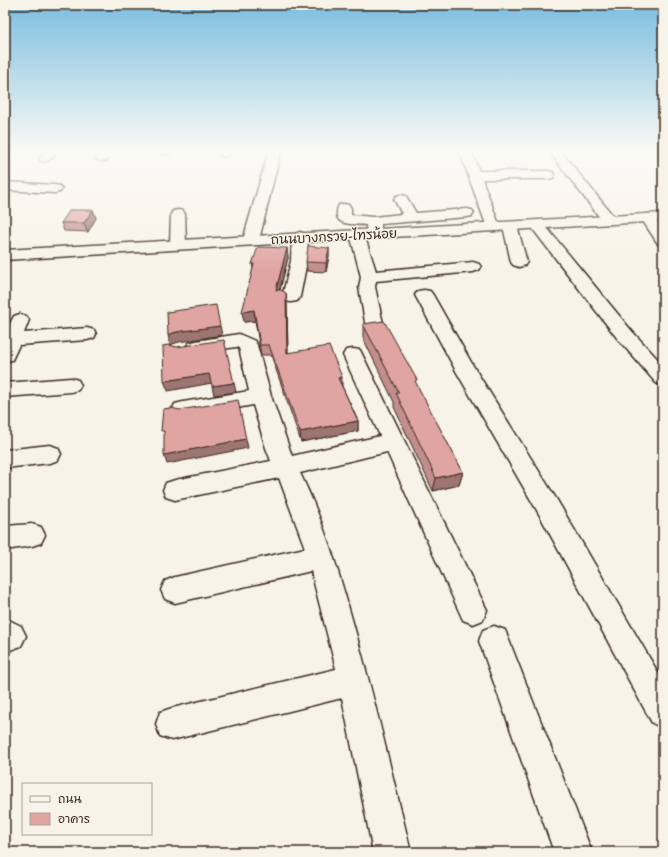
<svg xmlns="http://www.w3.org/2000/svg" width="668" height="857" font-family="'Gochi Hand','Playpen Sans Thai',sans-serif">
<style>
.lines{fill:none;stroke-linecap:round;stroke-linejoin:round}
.minor-casing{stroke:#3b2a1e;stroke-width:3}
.major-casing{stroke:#3b2a1e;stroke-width:3}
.minor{fill:#f7f3e8;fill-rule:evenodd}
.major{fill:#f7f3e8;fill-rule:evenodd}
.wall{fill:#c18e8c;stroke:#3b2a1e}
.shaded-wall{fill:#9d7472;stroke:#3b2a1e}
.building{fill:#e0a5a3;stroke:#3b2a1e}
.labels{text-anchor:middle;stroke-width:3;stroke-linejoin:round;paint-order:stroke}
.far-street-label{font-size:13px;fill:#3b2a1e;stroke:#f7f3e8}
</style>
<rect width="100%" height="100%" fill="#f7f3e8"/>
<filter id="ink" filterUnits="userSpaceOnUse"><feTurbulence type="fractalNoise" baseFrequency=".025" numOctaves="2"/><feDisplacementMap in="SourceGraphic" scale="8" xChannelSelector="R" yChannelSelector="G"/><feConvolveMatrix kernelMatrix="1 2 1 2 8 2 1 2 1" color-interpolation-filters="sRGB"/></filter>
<g filter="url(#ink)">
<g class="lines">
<g class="minor-casing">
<g id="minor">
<path d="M 46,150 L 58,150 C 53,157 49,163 41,161 L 39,158 Z"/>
<path d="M 102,150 L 114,150 L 106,161 L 98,161 L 96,158 Z"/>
<path d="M 159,150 L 171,150 L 169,154 L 161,154 Z"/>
<path d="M 219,150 L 231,150 L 228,156 L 220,156 L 218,153 Z"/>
<path d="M 269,150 L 281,150 L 259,240 L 256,243 L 251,245 L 246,243 L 243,240 Z"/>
<path d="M 459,150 L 471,150 L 479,171 L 548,171 L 553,172 L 554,175 L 553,178 L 548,179 L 482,179 L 500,227 L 498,230 L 493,231 L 488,230 Z"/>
<path d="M 548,150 L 560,150 L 614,217 L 616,220 L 614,223 L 609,224 L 604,223 Z"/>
<path d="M 5,182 L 55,185 L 60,186 L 62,189 L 60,192 L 55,193 L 5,190 Z"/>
<path d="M 401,195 L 406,196 L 416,213 L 467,209 L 472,210 L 474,213 L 472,216 L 467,217 L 381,224 L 381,233 L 379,236 L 374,237 L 369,236 L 367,233 L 366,225 C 357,224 337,226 337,215 C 337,211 337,208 339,205 L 344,204 L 349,205 L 351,208 L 351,215 L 373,217 L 402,214 L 394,199 L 396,196 Z"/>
<path d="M 178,210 L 183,211 L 185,214 L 186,244 L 183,247 L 178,249 L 173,247 L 170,244 L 171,214 L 173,211 Z"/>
<path d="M 648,214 L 653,215 L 663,230 L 663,246 L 658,244 L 641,218 L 643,215 Z"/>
<path d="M 537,221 L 542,222 L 631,330 L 663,365 L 663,385 L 656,383 L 617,338 L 532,228 L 530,225 L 532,222 Z"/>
<path d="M 510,222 L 515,223 L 517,226 L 527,262 L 525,265 L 519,267 L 513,265 L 511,262 L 503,226 L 505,223 Z"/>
<path d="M 357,230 L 362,231 L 364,234 L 376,271 L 473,262 L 479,264 L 481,267 L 479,270 L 473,272 L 376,281 L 375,287 L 384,328 L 381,332 L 375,334 L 369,332 L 366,328 L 359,287 L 361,277 L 350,234 L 352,231 Z"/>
<path d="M 300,232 L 305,234 L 308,237 L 307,261 L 300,297 L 297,301 L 291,302 L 285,301 L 282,297 L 291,261 L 292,237 L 295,234 Z"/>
<path d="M 424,290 L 430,291 L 433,295 L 475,369 L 557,500 L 663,681 L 663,728 L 652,723 L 539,514 L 456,371 L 415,295 L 418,291 Z"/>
<path d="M 20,314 L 26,316 L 29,320 L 24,333 L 87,328 L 94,330 L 96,334 L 94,338 L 87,340 L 19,345 L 12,360 L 5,361 L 5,333 L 14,316 Z"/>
<path d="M 239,334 L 255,341 L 257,345 L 271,396 L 292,456 L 380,436 L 343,355 L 346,350 L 353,349 L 360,350 L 487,610 L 483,620 L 473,624 L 463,620 L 387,452 L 300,473 C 323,520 338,569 352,619 C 374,696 392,774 411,852 L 373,852 L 342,698 L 172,740 L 160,736 L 156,724 L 160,712 L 172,708 L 336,669 L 311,571 L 175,603 L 165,599 L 161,590 L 165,581 L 175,577 L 305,548 L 279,478 L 175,500 L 166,497 L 163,490 L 166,483 L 175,480 L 271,461 L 266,448 L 253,405 L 183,418 L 175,416 L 172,410 L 175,404 L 183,402 L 249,391 L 239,348 L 236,347 L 196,353 L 189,351 L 186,347 L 189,343 L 196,341 Z"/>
<path d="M 71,378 L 78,380 L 81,385 L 78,390 L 71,392 L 5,397 L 5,383 Z"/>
<path d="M 50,445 L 58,448 L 61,454 L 58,460 L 50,463 L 5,468 L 5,450 Z"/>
<path d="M 32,524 L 41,527 L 45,535 L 41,543 L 32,546 L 5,550 L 5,526 Z"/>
<path d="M 11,621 L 21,626 L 26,636 L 21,646 L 5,652 L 5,622 Z"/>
<path d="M 494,626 L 505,630 L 592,852 L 554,852 L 479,641 L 483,630 Z"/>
</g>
</g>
<g class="major-casing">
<path id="major" d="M 663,213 L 663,221 L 5,260 L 5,250 Z"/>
</g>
<use href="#minor" class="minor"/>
<use href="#major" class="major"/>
</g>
<g class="wall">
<path d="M 93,210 L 96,218 L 88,232 L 64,231 L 61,223 Z"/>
<path d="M 287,248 L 288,258 L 280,290 L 287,303 L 288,353 L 342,386 L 358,421 L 358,431 L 301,442 L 271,355 L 261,355 L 255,321 L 244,322 L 253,269 L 252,264 Z"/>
<path d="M 329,248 L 329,256 L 326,272 L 307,271 L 306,262 Z"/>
<path d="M 363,324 L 416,384 L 463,472 L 459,485 L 433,491 L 394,407 L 394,402 L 363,338 Z"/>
</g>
<g class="shaded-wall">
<path d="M 93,210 L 96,218 L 88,232 L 84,223 Z"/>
<path d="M 287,248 L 288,258 L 277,300 L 276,290 Z"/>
<path d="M 329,248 L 329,256 L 326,272 L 326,263 Z"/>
<path d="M 286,293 L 287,303 L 288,363 L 287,353 Z"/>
<path d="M 254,310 L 255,321 L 244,322 L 242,312 Z"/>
<path d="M 220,326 L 222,335 L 179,342 L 170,345 L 168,335 L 176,332 Z"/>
<path d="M 209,374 L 212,383 L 168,391 L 164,381 Z"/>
<path d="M 342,377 L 342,387 L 338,378 Z"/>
<path d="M 234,383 L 236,392 L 214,395 L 212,386 Z"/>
<path d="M 358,421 L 358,431 L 301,442 L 300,432 Z"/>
<path d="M 246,439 L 248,448 L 167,464 L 164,455 Z"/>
<path d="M 463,472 L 459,485 L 433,491 L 436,478 Z"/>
</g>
<g class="building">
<path d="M 70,210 L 93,210 L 84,223 L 61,223 Z"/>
<path d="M 308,246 L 329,248 L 326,263 L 306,262 Z"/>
<path d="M 258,247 L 287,248 L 276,290 L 281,290 L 286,293 L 287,353 L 329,346 L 342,377 L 338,378 L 358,421 L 300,432 L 269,345 L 260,345 L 254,310 L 242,312 L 254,264 L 252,264 Z"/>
<path d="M 216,305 L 220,326 L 176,332 L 168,335 L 167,312 Z"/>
<path d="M 384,321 L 417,380 L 415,381 L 463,472 L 436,478 L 396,393 L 399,393 L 363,324 Z"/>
<path d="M 224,340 L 234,383 L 212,386 L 209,374 L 164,381 L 163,346 L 168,345 L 177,347 Z"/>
<path d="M 238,400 L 246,439 L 164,455 L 164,431 L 161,431 L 163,409 L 171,408 L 180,410 Z"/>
</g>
</g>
<linearGradient id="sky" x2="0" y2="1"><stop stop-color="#7cbde0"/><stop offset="0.56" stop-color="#fbfaf5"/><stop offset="1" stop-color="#fbfaf5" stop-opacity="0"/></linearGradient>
<rect width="668" height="270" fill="url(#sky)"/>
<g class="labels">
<g class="far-street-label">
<text transform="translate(334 236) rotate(-3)" y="5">ถนนบางกรวย-ไทรน้อย</text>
</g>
</g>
<rect width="668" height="857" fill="none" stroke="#f7f3e8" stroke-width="20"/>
<rect x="10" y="10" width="648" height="837" fill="none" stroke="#3b2a1e" stroke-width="1.5" filter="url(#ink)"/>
<rect x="22" y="783" width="130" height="52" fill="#f7f3e8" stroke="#aca397"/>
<rect x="30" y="796" width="20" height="6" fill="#f7f3e8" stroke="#aca397"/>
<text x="58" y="803" font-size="12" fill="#3b2a1e">ถนน</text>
<rect x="30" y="813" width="20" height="12" fill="#e0a5a3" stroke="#aca397"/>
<text x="58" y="823" font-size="12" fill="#3b2a1e">อาคาร</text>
</svg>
